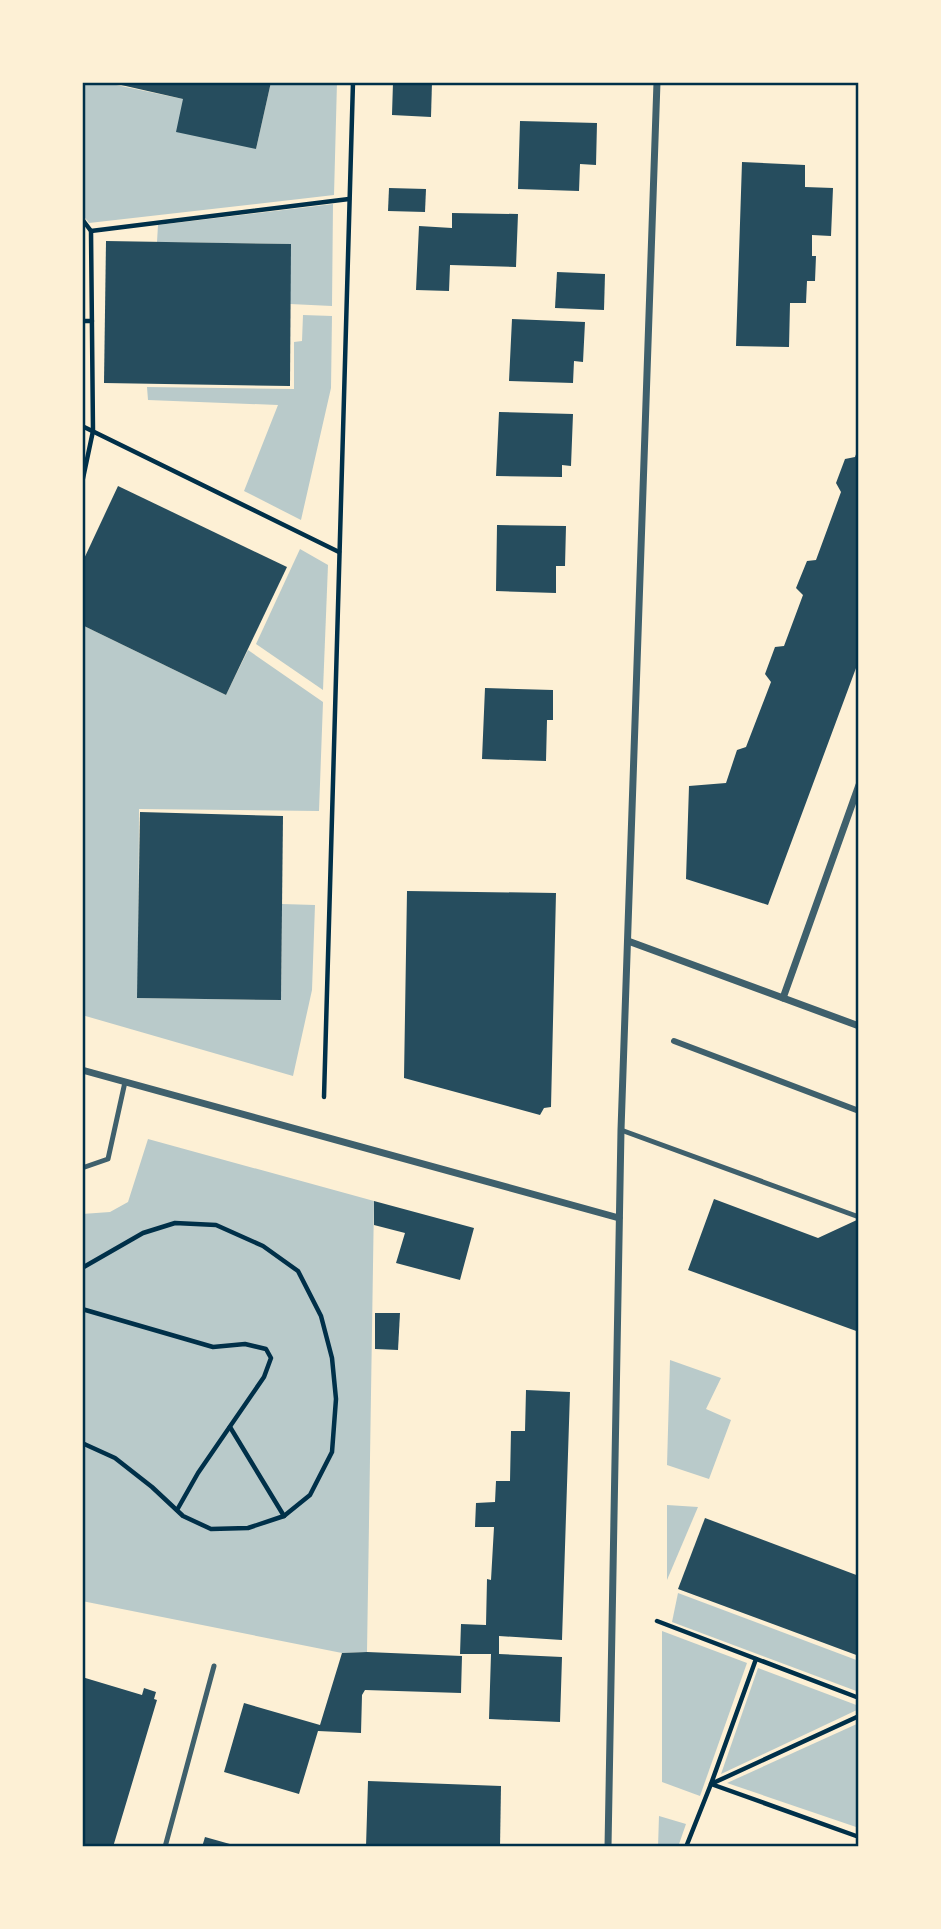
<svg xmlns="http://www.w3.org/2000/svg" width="941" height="1929" font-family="'Titillium Web',sans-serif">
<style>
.green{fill:#b9caca}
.building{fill:#264d5e}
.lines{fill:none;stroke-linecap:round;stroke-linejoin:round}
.path{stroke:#003049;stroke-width:4.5}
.service{stroke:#3f606c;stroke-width:5}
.pedestrian{stroke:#3f606c;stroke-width:6}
.minor{stroke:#3f606c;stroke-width:7}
.neatline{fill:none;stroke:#003049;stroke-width:2.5}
</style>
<rect width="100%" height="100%" fill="#fdf0d5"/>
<g class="green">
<path d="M 82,82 L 102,82 L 183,99 L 256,149 L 271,82 L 337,82 L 334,195 L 89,223 L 82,214 Z"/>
<path d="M 333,204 L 332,306 L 290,304 L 290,244 L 157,242 L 158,225 Z"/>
<path d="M 303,315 L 332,316 L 331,388 L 301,520 L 244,491 L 278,405 L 148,400 L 147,387 L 294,389 L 294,342 L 302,341 Z"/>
<path d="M 300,549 L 328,565 L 323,690 L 256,644 Z"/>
<path d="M 82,625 L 226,695 L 248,650 L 323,702 L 319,811 L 139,809 L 138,998 L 281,1000 L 282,904 L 315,905 L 312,990 L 293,1076 L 82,1015 Z"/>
<path d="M 148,1139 L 374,1201 L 367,1652 L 342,1653 L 82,1601 L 82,1214 L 110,1212 L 128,1202 Z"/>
<path d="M 670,1360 L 721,1378 L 706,1409 L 731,1420 L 709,1479 L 667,1465 Z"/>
<path d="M 667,1505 L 698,1507 L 667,1580 Z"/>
<path d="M 678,1593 L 859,1661 L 859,1692 L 672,1622 Z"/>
<path d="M 662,1631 L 747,1663 L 700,1796 L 662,1782 Z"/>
<path d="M 758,1668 L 859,1706 L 859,1709 L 721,1774 Z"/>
<path d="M 859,1723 L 859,1828 L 727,1783 Z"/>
<path d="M 659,1816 L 686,1824 L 678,1847 L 658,1847 Z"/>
</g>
<g class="building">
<path d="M 108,82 L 271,82 L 256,149 L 176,132 L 183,99 Z"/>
<path d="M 393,82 L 432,82 L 431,117 L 392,115 Z"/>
<path d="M 520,121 L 597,123 L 596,165 L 580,164 L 579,191 L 518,189 Z"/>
<path d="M 742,162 L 805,165 L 805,187 L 833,188 L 831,236 L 812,235 L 812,256 L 816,256 L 815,281 L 807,281 L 806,303 L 790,303 L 789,347 L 736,346 Z"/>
<path d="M 389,188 L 426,189 L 425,212 L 388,211 Z"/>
<path d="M 452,213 L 518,214 L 516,267 L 450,265 L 449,291 L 416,290 L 419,226 L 452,228 Z"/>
<path d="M 106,241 L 291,244 L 290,386 L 104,383 Z"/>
<path d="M 557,272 L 605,274 L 604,310 L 555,308 Z"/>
<path d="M 512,319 L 585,322 L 583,362 L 574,361 L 573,383 L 509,381 Z"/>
<path d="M 499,412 L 573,414 L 571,466 L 562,465 L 562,477 L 496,476 Z"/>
<path d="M 859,446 L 859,660 L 768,905 L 686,879 L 689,786 L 726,783 L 737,750 L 746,747 L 771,682 L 765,674 L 775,647 L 784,646 L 803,595 L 796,588 L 807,561 L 816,560 L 841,492 L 836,483 L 845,459 L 855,457 Z"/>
<path d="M 118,486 L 287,567 L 226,695 L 82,625 L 82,563 Z"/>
<path d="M 497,525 L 566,526 L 565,566 L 556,566 L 556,593 L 496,591 Z"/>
<path d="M 485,688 L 553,690 L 553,720 L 547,720 L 546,761 L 482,759 Z"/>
<path d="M 140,812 L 283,816 L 281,1000 L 137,998 Z"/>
<path d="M 407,891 L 556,893 L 551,1107 L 544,1108 L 540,1115 L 404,1078 Z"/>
<path d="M 714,1199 L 818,1238 L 859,1219 L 859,1332 L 688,1270 Z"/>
<path d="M 374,1201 L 474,1228 L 460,1280 L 396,1263 L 405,1233 L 374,1225 Z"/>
<path d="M 375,1313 L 400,1313 L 398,1350 L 375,1349 Z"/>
<path d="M 526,1390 L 570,1392 L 562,1640 L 499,1636 L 499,1654 L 562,1657 L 560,1722 L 489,1719 L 491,1654 L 460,1654 L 461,1624 L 486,1625 L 487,1579 L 491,1580 L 494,1527 L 475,1527 L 476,1503 L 495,1502 L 496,1481 L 510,1481 L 511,1431 L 525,1431 Z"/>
<path d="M 705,1518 L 859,1576 L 859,1656 L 678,1589 Z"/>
<path d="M 367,1652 L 462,1656 L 461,1693 L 365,1690 L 362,1695 L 361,1733 L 318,1731 L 299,1794 L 224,1772 L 244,1703 L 320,1725 L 342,1653 Z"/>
<path d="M 82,1677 L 142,1695 L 144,1688 L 156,1692 L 154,1699 L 157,1700 L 113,1847 L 82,1847 Z"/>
<path d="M 368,1781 L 501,1786 L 500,1847 L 366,1847 Z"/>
<path d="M 205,1837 L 237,1846 L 237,1847 L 202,1847 Z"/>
</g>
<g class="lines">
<g class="path">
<path d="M 82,219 L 91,231 L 93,431 L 82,483"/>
<path d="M 91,231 L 349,199"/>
<path d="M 82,321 L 92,321"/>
<path d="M 82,426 L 339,552"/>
<path d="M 324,1097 L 353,82"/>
<path d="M 82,1268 L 143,1233 L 175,1223 L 216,1225 L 263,1246 L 298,1271 L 321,1316 L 332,1358 L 336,1399 L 332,1452 L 310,1495 L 284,1516 L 248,1528 L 211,1529 L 183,1516 L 152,1487 L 115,1458 L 82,1443"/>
<path d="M 82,1309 L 213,1347 L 245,1344 L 266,1349 L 271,1358 L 264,1377 L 198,1473 L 177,1510"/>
<path d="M 230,1427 L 284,1516"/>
<path d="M 657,1621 L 859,1698"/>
<path d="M 756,1659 L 711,1784 L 859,1837"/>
<path d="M 686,1847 L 711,1784 L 859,1716"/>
</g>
<g class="service">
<path d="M 621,1130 L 859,1217"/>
<path d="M 82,1168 L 108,1159 L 125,1082"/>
<path d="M 165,1847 L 214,1666"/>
</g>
<path class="pedestrian" d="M 674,1041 L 859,1111"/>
<g class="minor">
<path d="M 628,941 L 859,1026"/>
<path d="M 783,998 L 859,785"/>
<path d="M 82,1070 L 619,1218"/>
<path d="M 608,1847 L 621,1130 L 657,82"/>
</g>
</g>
<rect width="941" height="1929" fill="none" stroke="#fdf0d5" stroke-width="168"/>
<rect x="84" y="84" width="773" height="1761" class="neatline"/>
</svg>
